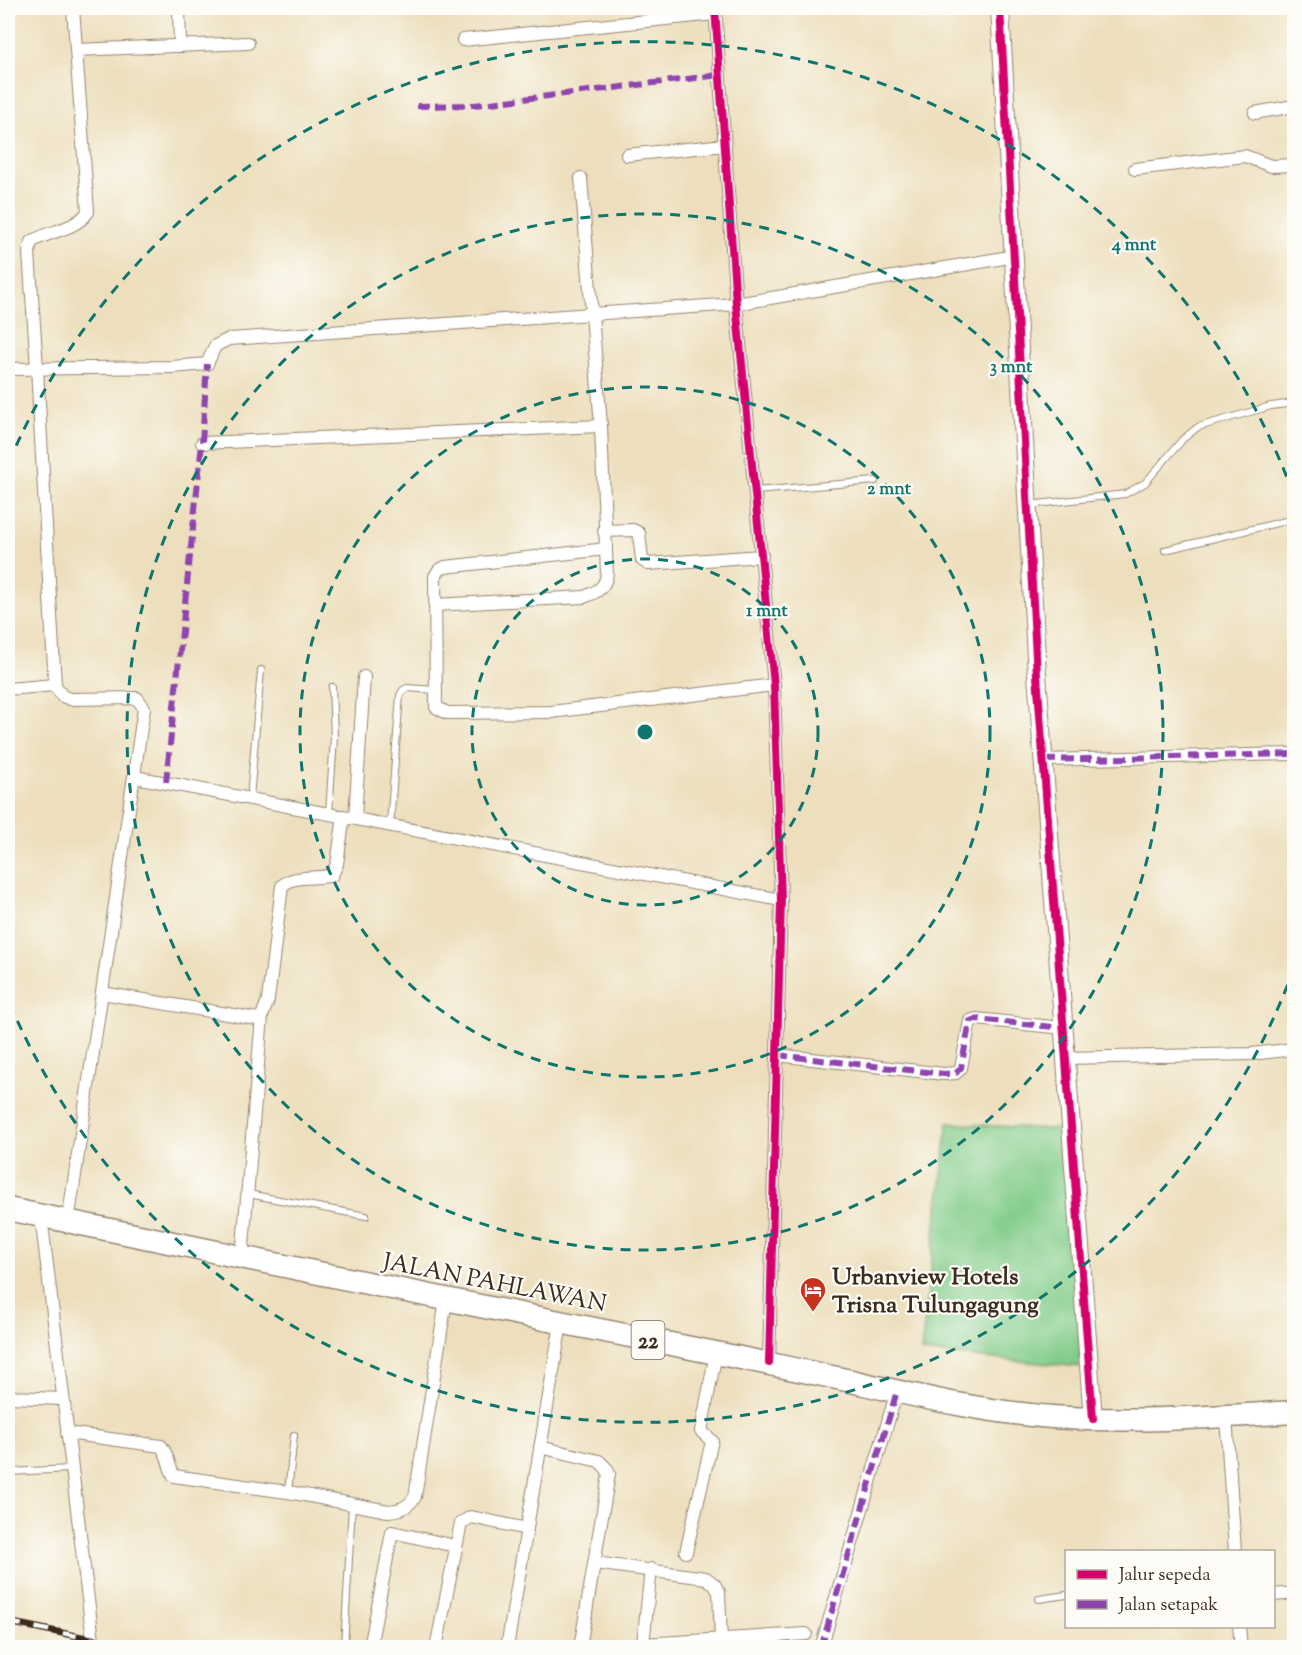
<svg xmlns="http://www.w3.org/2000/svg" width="1302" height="1655" font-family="'Sorts Mill Goudy',serif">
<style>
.green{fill:#81cc89;stroke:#5e7b54;stroke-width:1.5}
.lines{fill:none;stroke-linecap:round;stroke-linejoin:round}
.lane-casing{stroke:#94846e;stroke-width:8}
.street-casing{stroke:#94846e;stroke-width:14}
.secondary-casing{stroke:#94846e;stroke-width:20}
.highway-casing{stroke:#94846e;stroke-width:25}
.lane{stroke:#fff;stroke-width:6}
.street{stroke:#fff;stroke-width:12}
.secondary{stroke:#fff;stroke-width:18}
.highway{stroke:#fff;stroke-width:22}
.rail-casing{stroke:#3b2a1e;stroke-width:7}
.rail{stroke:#fdfcf7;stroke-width:4.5;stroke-dasharray:14;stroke-linecap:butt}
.quiet{stroke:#8e44ad;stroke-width:6;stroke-dasharray:12 6;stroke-linecap:butt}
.cycleway-casing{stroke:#fdfcf7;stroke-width:11}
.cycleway{stroke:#d6006c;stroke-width:8}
.ring{fill:none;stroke:#0f766e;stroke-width:3;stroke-dasharray:10 8}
.labels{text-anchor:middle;stroke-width:4.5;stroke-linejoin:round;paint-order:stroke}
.shield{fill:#fdfcf7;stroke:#75695f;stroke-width:1.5}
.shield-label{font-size:22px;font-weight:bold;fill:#3b2a1e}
.poi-label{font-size:24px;font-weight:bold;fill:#3b2a1e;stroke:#fdfcf7;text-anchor:start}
.street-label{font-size:24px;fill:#3b2a1e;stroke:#fdfcf7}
.centre{fill:#0f766e;stroke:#fdfcf7;stroke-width:3}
.ring-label{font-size:18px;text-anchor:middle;font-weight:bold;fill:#0f766e;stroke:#fdfcf7;stroke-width:4.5;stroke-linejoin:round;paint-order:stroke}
</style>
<rect width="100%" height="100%" fill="#fdfcf7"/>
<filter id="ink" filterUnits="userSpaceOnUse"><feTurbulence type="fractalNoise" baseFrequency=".0167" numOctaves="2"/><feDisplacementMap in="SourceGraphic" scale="12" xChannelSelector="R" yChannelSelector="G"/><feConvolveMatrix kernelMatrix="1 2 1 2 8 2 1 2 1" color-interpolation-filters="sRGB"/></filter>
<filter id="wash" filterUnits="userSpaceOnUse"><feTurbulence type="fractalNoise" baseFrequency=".008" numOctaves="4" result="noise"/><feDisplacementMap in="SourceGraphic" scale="24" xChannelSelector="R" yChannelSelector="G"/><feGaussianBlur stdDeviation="1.35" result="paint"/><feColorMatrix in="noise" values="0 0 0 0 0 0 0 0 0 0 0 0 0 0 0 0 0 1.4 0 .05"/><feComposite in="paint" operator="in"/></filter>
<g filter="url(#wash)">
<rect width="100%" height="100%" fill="#eddfbd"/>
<path class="green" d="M 948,1123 L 1066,1130 L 1081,1367 L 921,1352 Z"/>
</g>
<g filter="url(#ink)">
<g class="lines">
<g class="lane-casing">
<g id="lane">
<path d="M 755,491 L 875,481"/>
<path d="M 1029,505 L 1125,494 L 1145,483 L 1183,439 L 1198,427 L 1271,406 L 1294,403"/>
<path d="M 1165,550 L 1294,519"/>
<path d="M 250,798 L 261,670"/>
<path d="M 329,813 L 334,737 L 332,687"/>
<path d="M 390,825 L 400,695 L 403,690 L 407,688 L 435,690"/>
<path d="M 248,1194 L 366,1216"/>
<path d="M 8,1472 L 71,1469"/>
<path d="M 288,1492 L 294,1435"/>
<path d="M 1039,1599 L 1066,1595"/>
<path d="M 344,1648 L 352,1505"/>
</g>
</g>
<g class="street-casing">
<g id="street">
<path d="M 179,8 L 180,46"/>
<path d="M 715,8 L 736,304 L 774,685 L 781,900 L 769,1363"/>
<path d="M 463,40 L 715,14"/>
<path d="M 76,50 L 248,43"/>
<path d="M 1255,113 L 1294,106"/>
<path d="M 627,155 L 725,145"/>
<path d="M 1135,169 L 1245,156 L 1271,166 L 1294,165"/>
<path d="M 8,369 L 172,367 L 207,364 L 215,346 L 229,339 L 736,304 L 1015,256"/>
<path d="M 202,443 L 601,426"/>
<path d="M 604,531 L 633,530 L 639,533 L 642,560 L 648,564 L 762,556"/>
<path d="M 606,549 L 445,567 L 439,570 L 435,576 L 436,707 L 447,713 L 551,712 L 774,685"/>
<path d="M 435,605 L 584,597 C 597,592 605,588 607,574 L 601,426 L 581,178"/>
<path d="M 8,689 L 55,685"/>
<path d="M 1044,760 L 1294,754"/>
<path d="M 135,777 L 781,900"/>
<path d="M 355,818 L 364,677"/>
<path d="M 102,993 L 257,1019 L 262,1016 L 268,1000 L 282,886 C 293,874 317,880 332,875 L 337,864 L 344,816"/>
<path d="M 777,1055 L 944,1074 L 956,1073 L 961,1068 L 970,1021 L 976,1019 L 1063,1028"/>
<path d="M 1065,1058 L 1252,1054 L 1294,1049"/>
<path d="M 41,1216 L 94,1648"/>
<path d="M 68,1222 L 144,708 L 137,698 L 70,699 L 62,696 L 55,685 L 37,368 L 29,253 L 31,242 C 50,230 74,231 88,212 L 73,8"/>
<path d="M 242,1258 L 262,1016"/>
<path d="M 8,1397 L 63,1399"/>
<path d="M 1226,1416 L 1235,1552"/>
<path d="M 67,1433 L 161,1446 C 169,1455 168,1466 174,1476 L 294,1493 L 388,1511 C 401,1510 407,1508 415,1497 L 446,1300"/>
<path d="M 540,1447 L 599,1461 L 607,1469 L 609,1474 L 580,1648"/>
<path d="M 686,1552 L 712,1441 L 701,1431 L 716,1353"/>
<path d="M 595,1563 L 706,1578 L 714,1584 L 719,1592 L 721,1641"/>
<path d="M 1274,1595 L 1294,1593"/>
<path d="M 1239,1626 L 1241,1648"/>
<path d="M 643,1644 L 651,1569"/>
<path d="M 370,1648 L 392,1532 L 455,1546"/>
<path d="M 436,1648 L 461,1523 L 471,1517 L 527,1529"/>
<path d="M 507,1648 L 561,1323"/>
<path d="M 643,1648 L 643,1644 L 806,1634"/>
<path d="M 821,1648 L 897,1391"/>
</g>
</g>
<g class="secondary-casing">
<path id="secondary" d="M 1000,8 L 1037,675 L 1093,1419"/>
</g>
<g class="highway-casing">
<path id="highway" d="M 8,1209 C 229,1254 449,1301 671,1344 C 731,1356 791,1368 851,1381 C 917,1396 984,1412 1052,1417 C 1132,1423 1214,1417 1294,1412"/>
</g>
<use href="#lane" class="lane"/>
<use href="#street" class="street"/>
<use href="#secondary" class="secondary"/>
<use href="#highway" class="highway"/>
<g class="rail-casing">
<path id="rail" d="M 8,1622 L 136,1648"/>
</g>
<use href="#rail" class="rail"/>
<g class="quiet">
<path d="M 417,106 L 474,105 L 720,75"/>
<path d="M 1044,760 L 1294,754"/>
<path d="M 166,782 L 202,443 L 207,364"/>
<path d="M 777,1055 L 944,1074 L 956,1073 L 961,1068 L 970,1021 L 976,1019 L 1063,1028"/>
<path d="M 821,1648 L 897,1391"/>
</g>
<g class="cycleway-casing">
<g id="cycleway">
<path d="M 715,8 L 736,304 L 774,685 L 781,900 L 769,1363"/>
<path d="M 1000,8 L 1037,675 L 1093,1419"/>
</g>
</g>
<use href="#cycleway" class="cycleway"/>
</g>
</g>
<g class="ring">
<circle cx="645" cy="732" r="173"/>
<circle cx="645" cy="732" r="345"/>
<circle cx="645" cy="732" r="518"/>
<path d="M1294 968A691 691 0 0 1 9 1002M9 462A691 691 0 0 1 1294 496"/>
</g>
<defs>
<g id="hotel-pin" transform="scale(1.35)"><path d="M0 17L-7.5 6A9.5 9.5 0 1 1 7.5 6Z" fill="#c8321e" stroke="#fdfcf7"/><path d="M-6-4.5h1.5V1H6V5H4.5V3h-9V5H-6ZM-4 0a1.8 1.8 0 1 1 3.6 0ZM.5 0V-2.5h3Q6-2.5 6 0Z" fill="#fff"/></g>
</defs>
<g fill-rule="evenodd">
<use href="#hotel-pin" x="813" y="1290"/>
</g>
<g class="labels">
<rect class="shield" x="631.5" y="1321" width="33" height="38" rx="4.5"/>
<g class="shield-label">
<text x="648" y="1348">22</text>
</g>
<g class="poi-label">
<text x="832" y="1284">Urbanview Hotels<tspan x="832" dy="28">Trisna Tulungagung</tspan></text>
</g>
<g class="street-label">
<text transform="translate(495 1282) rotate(11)" y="8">JALAN PAHLAWAN</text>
</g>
</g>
<circle cx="645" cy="732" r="9" class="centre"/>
<g class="ring-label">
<text x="1134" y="250">4 mnt</text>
<text x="1011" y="372">3 mnt</text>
<text x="889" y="494">2 mnt</text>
<text x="767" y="616">1 mnt</text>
</g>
<rect width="1302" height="1655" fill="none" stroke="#fdfcf7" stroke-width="30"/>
<rect x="1065" y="1550" width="210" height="78" fill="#fdfcf7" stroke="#afa8a0" stroke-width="1.5"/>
<rect x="1077" y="1570" width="30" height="9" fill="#d6006c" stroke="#afa8a0" stroke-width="1.5"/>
<text x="1119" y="1580" font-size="18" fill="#3b2a1e">Jalur sepeda</text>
<rect x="1077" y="1600" width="30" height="9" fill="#8e44ad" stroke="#afa8a0" stroke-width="1.5"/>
<text x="1119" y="1610" font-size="18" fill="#3b2a1e">Jalan setapak</text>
</svg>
